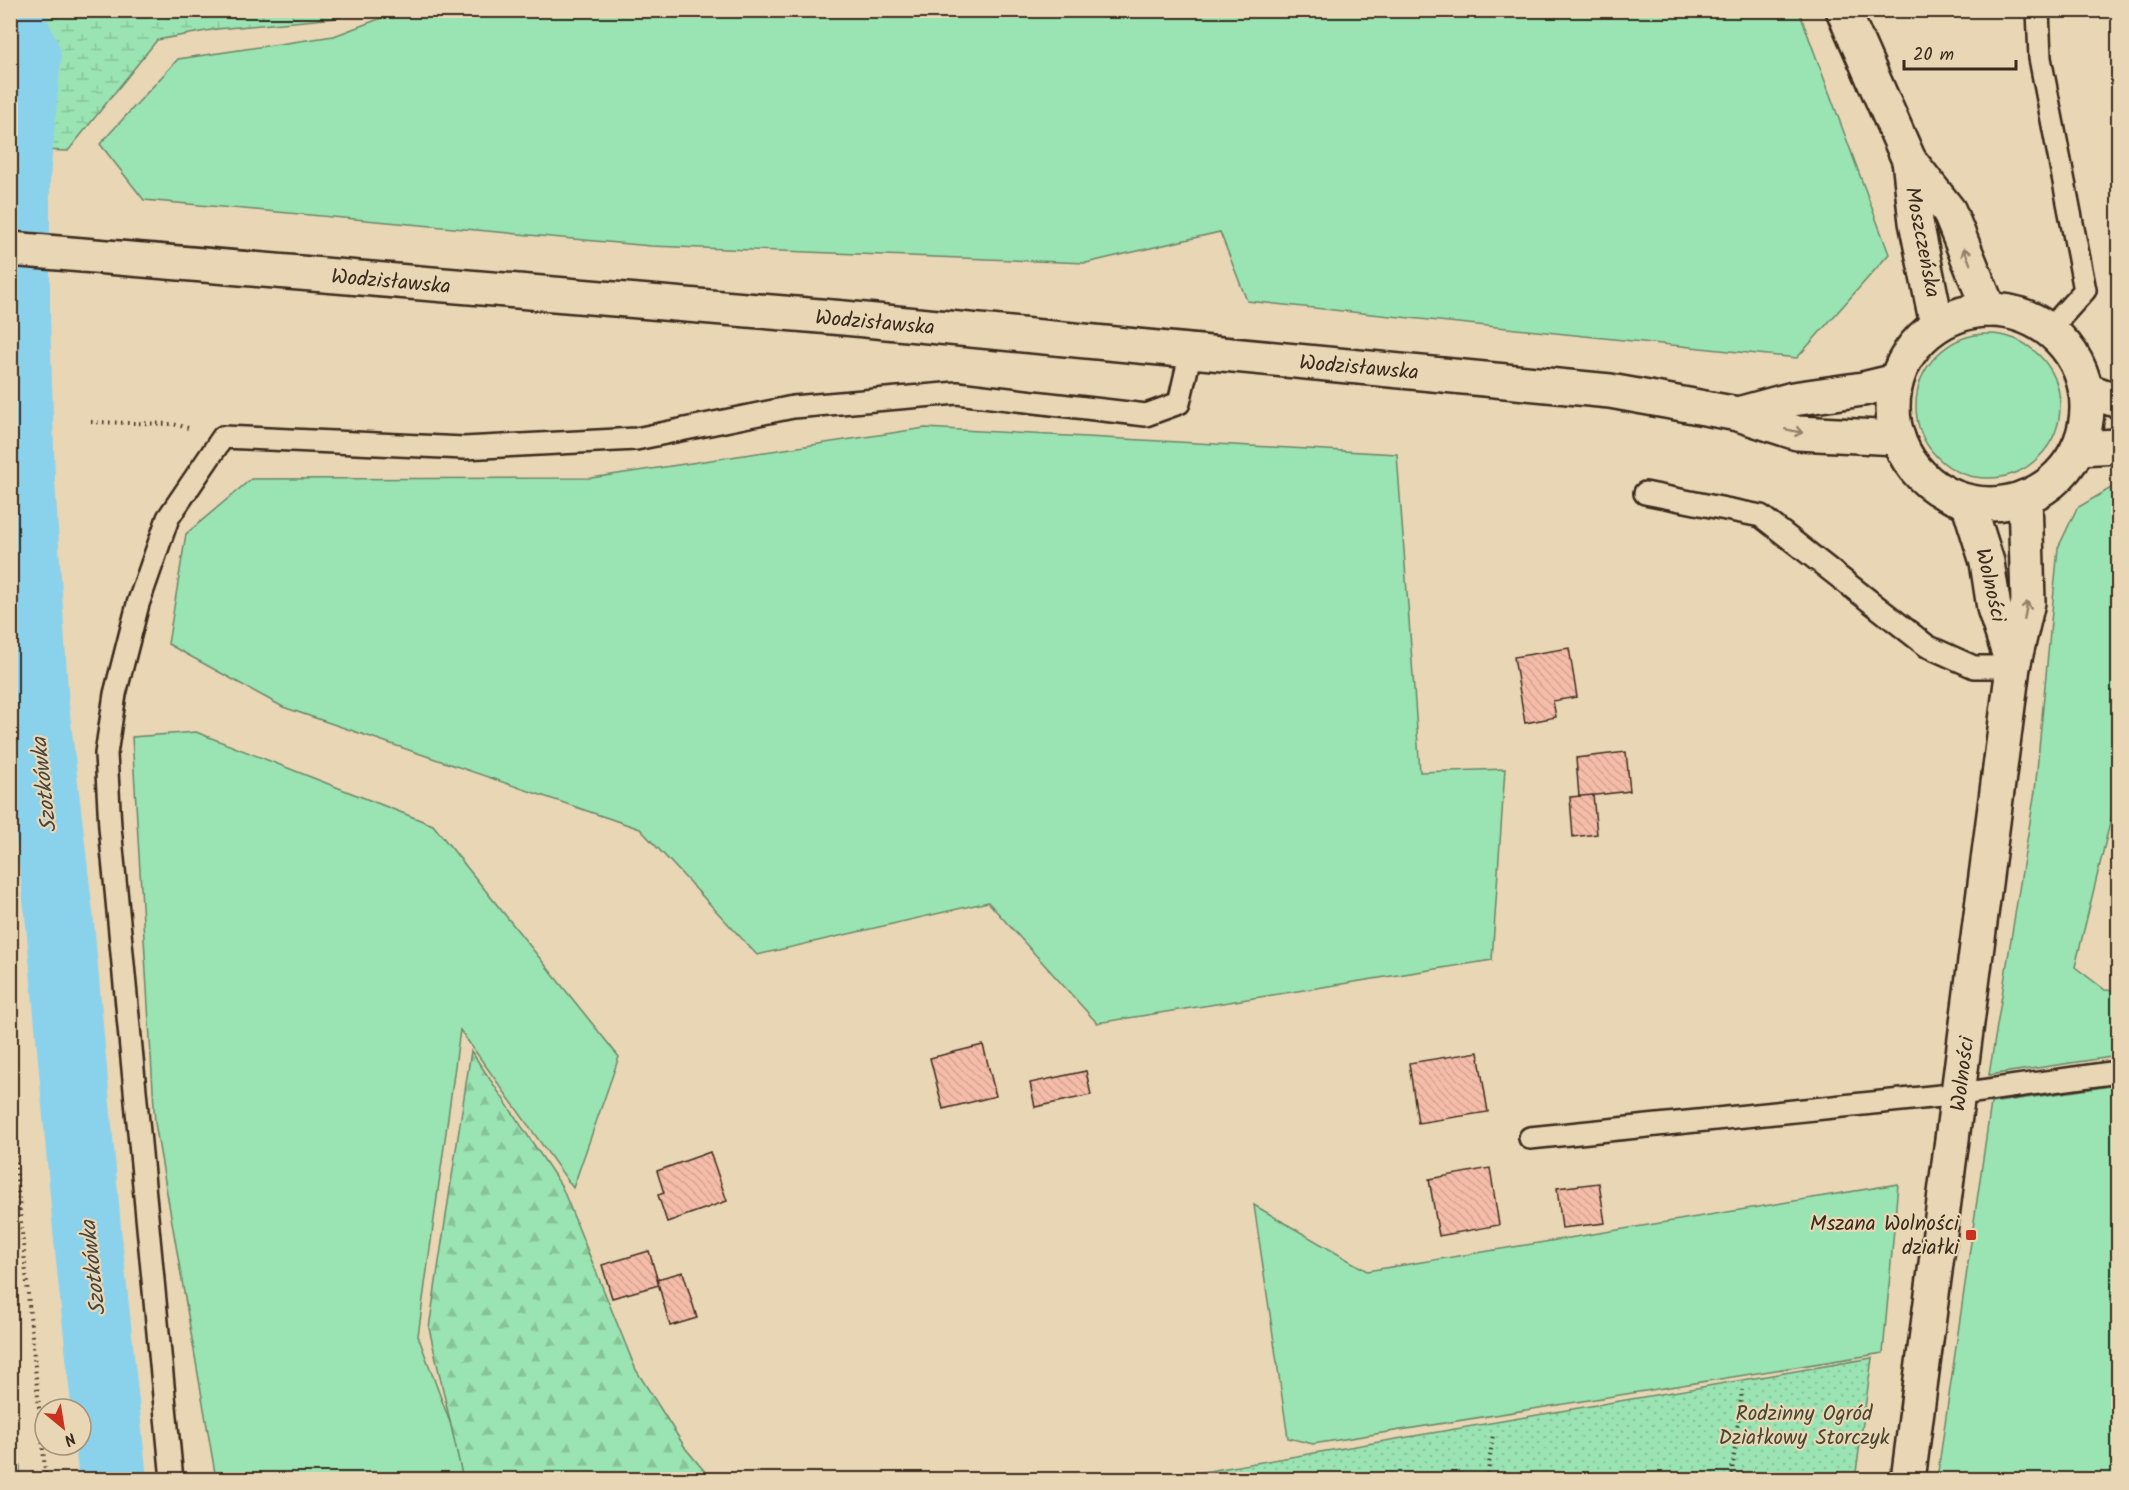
<svg xmlns="http://www.w3.org/2000/svg" width="2129" height="1490" font-family="Kalam,sans-serif">
<style>
.green{fill:#9ae3b2;stroke:#6a8668;stroke-width:1.5}
.forest{fill:url(#forest-firs);stroke:#6a8668;stroke-width:1.5}
.wetland{fill:url(#wetland-marsh);stroke:#6a8668;stroke-width:1.5}
.garden{fill:url(#garden-dots);stroke:#6a8668;stroke-width:1.5}
.lines{fill:none;stroke-linecap:round;stroke-linejoin:round}
.stream{stroke:#6a8f99;stroke-width:10}
.river{stroke:#8ad2eb;stroke-width:68}
.building{fill:url(#building-back-hatch);stroke:#3b2a1e;stroke-width:1.5}
.service-casing{stroke:#3b2a1e;stroke-width:26}
.tertiary-casing{stroke:#3b2a1e;stroke-width:38}
.secondary-casing{stroke:#3b2a1e;stroke-width:38}
.path{stroke:#3b2a1e;stroke-width:4;stroke-dasharray:1.5 4.5;stroke-linecap:butt}
.service{stroke:#e9d6b4;stroke-width:21}
.tertiary{stroke:#e9d6b4;stroke-width:33}
.secondary{stroke:#e9d6b4;stroke-width:33}
.oneway{stroke:#928069}
.poi-dot{fill:#c8321e;stroke:#e9d6b4;stroke-width:2}
.labels{text-anchor:middle;stroke-width:4.5;stroke-linejoin:round;paint-order:stroke}
.street-label{font-size:21px;fill:#3b2a1e;stroke:#e9d6b4}
.poi-label{font-size:21px;fill:#3b2a1e;stroke:#e9d6b4;text-anchor:end}
.park-label{font-size:21px;fill:#494634;stroke:#e9d6b4}
.water-label{font-size:22px;font-style:italic;fill:#47433d;stroke:#e9d6b4}
</style>
<defs>
<pattern id="forest-firs" width="22" height="20" patternUnits="userSpaceOnUse" patternTransform="scale(1.5)"><rect width="22" height="20" fill="#9ae3b2"/><path d="M5 1l3.5 6h-7zM16 11l3.5 6h-7z" fill="#86c399"/></pattern>
<pattern id="wetland-marsh" width="20" height="14" patternUnits="userSpaceOnUse" patternTransform="scale(1.5)"><rect width="20" height="14" fill="#9ae3b2"/><path d="M1 5h8M5 5V1M11 12h8M15 12V8" fill="none" stroke="#86c399"/></pattern>
<pattern id="garden-dots" width="8" height="8" patternUnits="userSpaceOnUse" patternTransform="scale(1.5)"><rect width="8" height="8" fill="#9ae3b2"/><path d="M2 2h.1M6 6h.1" fill="none" stroke="#86c399" stroke-width="1.8" stroke-linecap="round"/></pattern>
<pattern id="building-back-hatch" width="6" height="6" patternUnits="userSpaceOnUse" patternTransform="scale(1.5)"><rect width="6" height="6" fill="#f5bda9"/><path d="M-1 5l2 2M0 0l6 6M5-1l2 2" fill="none" stroke="#d3a391"/></pattern>
</defs>
<rect width="100%" height="100%" fill="#e9d6b4"/>
<filter id="ink" filterUnits="userSpaceOnUse"><feTurbulence type="fractalNoise" baseFrequency=".0167" numOctaves="2"/><feDisplacementMap in="SourceGraphic" scale="12" xChannelSelector="R" yChannelSelector="G"/><feConvolveMatrix kernelMatrix="1 2 1 2 8 2 1 2 1" color-interpolation-filters="sRGB"/></filter>
<g filter="url(#ink)">
<g class="green">
<path d="M 400,11 L 1799,11 L 1889,254 L 1797,358 L 1247,301 L 1220,232 L 1086,263 L 651,246 L 144,200 L 100,144 L 178,59 L 334,36 Z"/>
<circle cx="1988" cy="406" r="72"/>
<path d="M 925,428 L 1397,454 L 1420,772 L 1505,769 L 1492,960 L 1097,1023 L 988,902 L 757,955 L 640,829 L 283,707 L 168,644 L 186,534 L 251,479 L 591,478 Z"/>
<path d="M 2116,485 L 2118,485 L 2118,790 L 2075,967 L 2105,990 L 2118,991 L 2118,1056 L 1989,1075 L 2035,791 L 2058,548 L 2077,508 Z"/>
<path d="M 196,732 L 433,825 L 619,1057 L 573,1188 L 460,1030 L 418,1336 L 471,1479 L 216,1479 L 155,1123 L 132,737 Z"/>
<path d="M 2118,1085 L 2118,1479 L 1937,1479 L 1991,1103 Z"/>
<path d="M 1898,1184 L 1883,1353 L 1313,1444 L 1288,1438 L 1254,1205 L 1367,1271 Z"/>
<path d="M 11,1370 L 21,1479 L 11,1479 Z"/>
</g>
<path class="forest" d="M 471,1051 L 561,1185 L 636,1370 L 686,1449 L 711,1479 L 463,1479 L 429,1328 Z"/>
<path class="wetland" d="M 11,10 L 356,10 L 356,11 L 337,18 L 217,29 L 157,40 L 68,151 L 11,149 Z"/>
<path class="garden" d="M 1872,1358 L 1855,1479 L 1162,1479 Z"/>
<g class="lines">
<path class="stream" d="M 10,343 L 17,343"/>
<path class="river" d="M 10,19 L 27,57 L 16,176 L 16,318 L 21,481 L 35,707 L 60,923 L 88,1240 L 113,1480"/>
</g>
<g class="building">
<path d="M 1569,648 L 1577,697 L 1553,701 L 1556,717 L 1525,723 L 1514,657 Z"/>
<path d="M 1626,752 L 1630,791 L 1579,797 L 1576,758 Z"/>
<path d="M 1593,795 L 1597,834 L 1573,837 L 1570,797 Z"/>
<path d="M 983,1045 L 996,1096 L 943,1109 L 930,1058 Z"/>
<path d="M 1478,1052 L 1488,1112 L 1418,1123 L 1409,1063 Z"/>
<path d="M 1086,1071 L 1091,1095 L 1035,1107 L 1030,1083 Z"/>
<path d="M 710,1152 L 727,1201 L 667,1222 L 658,1195 L 664,1193 L 657,1171 Z"/>
<path d="M 1490,1168 L 1499,1225 L 1439,1236 L 1429,1179 Z"/>
<path d="M 1599,1183 L 1605,1223 L 1562,1228 L 1557,1188 Z"/>
<path d="M 649,1251 L 659,1285 L 612,1298 L 602,1265 Z"/>
<path d="M 683,1272 L 697,1318 L 670,1326 L 657,1279 Z"/>
</g>
<g class="lines">
<g class="service-casing">
<g id="service">
<path d="M 2038,10 L 2040,58 L 2085,290 L 2049,330"/>
<path d="M 1645,493 L 1761,516 L 1927,646 L 1974,667 L 2013,667"/>
<path d="M 1530,1138 L 1960,1094 L 2118,1072"/>
<path d="M 172,1480 L 110,827 L 106,754 L 115,694 L 138,604 L 168,518 L 223,437 L 464,448 L 636,439 L 793,407 L 957,393 L 1146,415 L 1179,403 L 1191,351"/>
</g>
</g>
<g class="tertiary-casing">
<g id="tertiary">
<path d="M 1843,10 L 1909,160 L 1949,211 L 1989,310"/>
<path d="M 1909,160 L 1916,222 L 1937,325"/>
</g>
</g>
<g class="secondary-casing">
<g id="secondary">
<path d="M 10,249 L 844,318 L 1610,391 L 1738,414 L 1797,433 L 1898,438"/>
<circle cx="1990" cy="407" r="97"/>
<path d="M 2086,390 L 2118,401"/>
<path d="M 1738,414 L 1793,399 L 1863,389 L 1896,381"/>
<path d="M 2078,448 L 2118,446"/>
<path d="M 1968,502 L 1987,562 L 1994,608 L 2013,666"/>
<path d="M 1908,1480 L 2013,667 L 2028,602 L 2025,497"/>
</g>
</g>
<g class="path">
<path d="M 91,422 L 173,424 L 192,429"/>
<path d="M 10,1108 L 46,1480"/>
<path d="M 1487,1480 L 1493,1434"/>
<path d="M 1731,1480 L 1742,1390"/>
</g>
<use href="#service" class="service"/>
<use href="#tertiary" class="tertiary"/>
<use href="#secondary" class="secondary"/>
</g>
<defs><path id="oneway-shaft" d="M-6 0H5M1.5-3L5.5 0L1.5 3" fill="none" stroke-width="1.6" stroke-linecap="round" stroke-linejoin="round" transform="scale(1.5)"/></defs>
<g class="oneway">
<use href="#oneway-shaft" transform="translate(1967 256) rotate(-112)"/>
<use href="#oneway-shaft" transform="translate(1794 431) rotate(12)"/>
<use href="#oneway-shaft" transform="translate(2026 610) rotate(-79)"/>
</g>
</g>
<rect class="poi-dot" x="1965" y="1229" width="12" height="12" rx="3"/>
<g class="labels">
<g class="street-label">
<text transform="translate(1923 242) rotate(79)" y="7">Moszczeńska</text>
<text transform="translate(391 281) rotate(5)" y="7">Wodzisławska</text>
<text transform="translate(875 322) rotate(5)" y="7">Wodzisławska</text>
<text transform="translate(1359 367) rotate(5)" y="7">Wodzisławska</text>
<text transform="translate(1991 585) rotate(77)" y="7">Wolności</text>
<text transform="translate(1962 1074) rotate(-83)" y="7">Wolności</text>
</g>
<g class="poi-label">
<text x="1959" y="1230">Mszana Wolności<tspan x="1959" dy="24">działki</tspan></text>
</g>
<g class="park-label">
<text x="1804" y="1420">Rodzinny Ogród<tspan x="1804" dy="24">Działkowy Storczyk</tspan></text>
</g>
<g class="water-label">
<text transform="translate(43 785) rotate(-96)" y="8">Szotkówka</text>
<text transform="translate(92 1268) rotate(-96)" y="8">Szotkówka</text>
</g>
</g>
<rect width="2129" height="1490" fill="none" stroke="#e9d6b4" stroke-width="36"/>
<rect x="18" y="18" width="2093" height="1454" fill="none" stroke="#3b2a1e" stroke-width="2" filter="url(#ink)"/>
<g transform="translate(63 1427) rotate(150)"><circle r="28" fill="#e9d6b4" stroke="#a39178" stroke-width="1.5"/>
<path d="M0-4.5L10 22L0 15L-10 22Z" fill="#c8321e"/>
<text y="-9" font-size="16" font-weight="bold" text-anchor="middle" fill="#3b2a1e">N</text>
</g>
<path d="M1904 60v9h112v-9" fill="none" stroke="#3b2a1e" stroke-width="3"/>
<text x="1913" y="60" font-size="18" fill="#3b2a1e" stroke="#e9d6b4" stroke-width="4.5" paint-order="stroke">20 m</text>
</svg>
